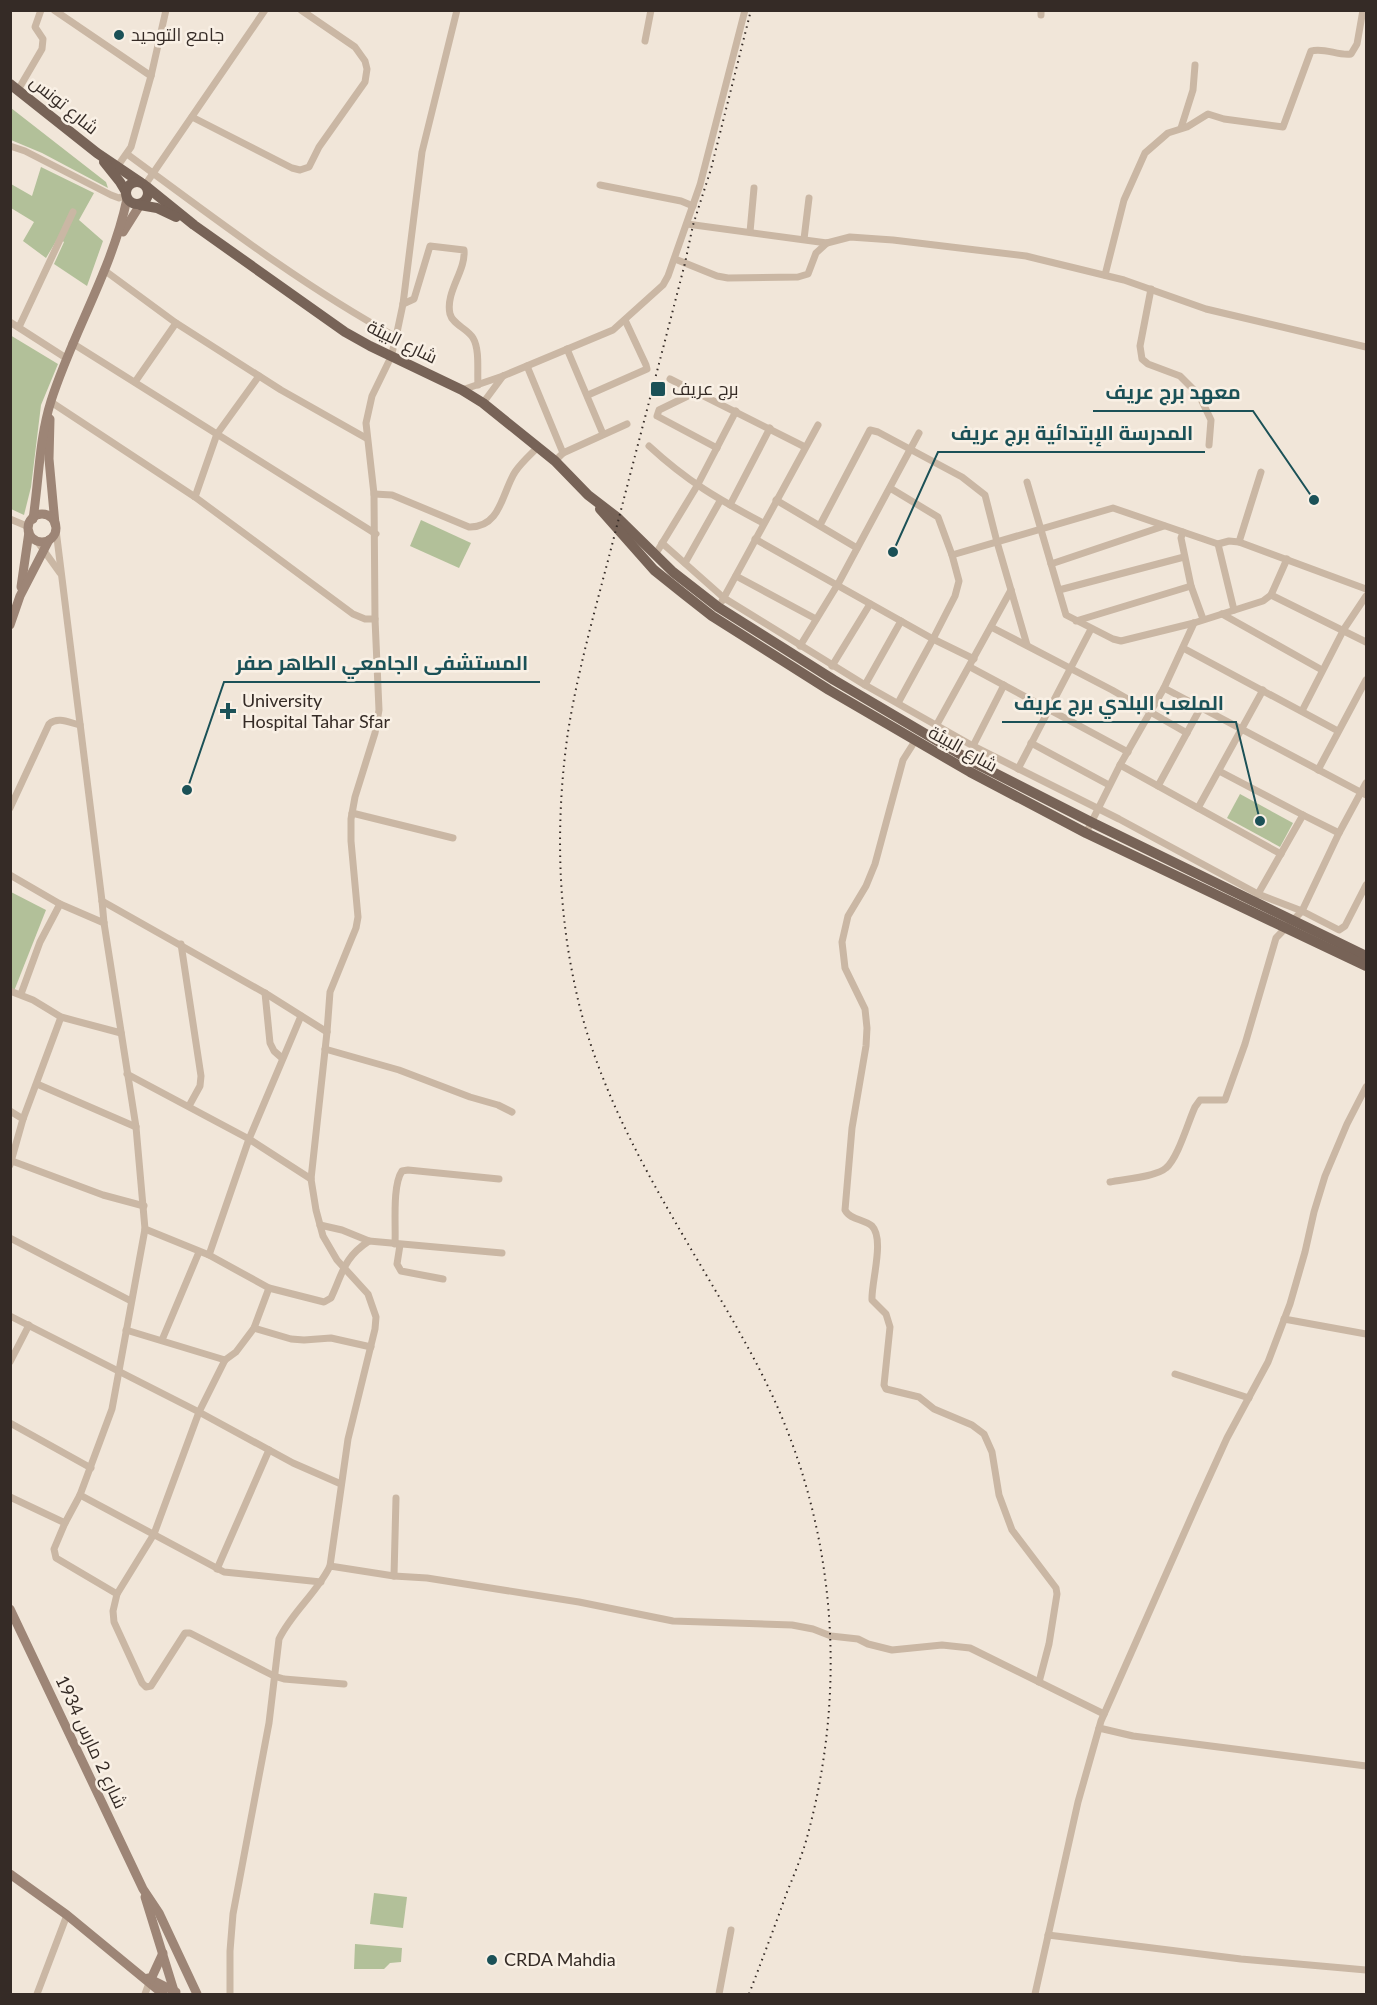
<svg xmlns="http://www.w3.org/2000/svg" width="1377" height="2005" font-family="Lato,Cairo,sans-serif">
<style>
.green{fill:#b2c099}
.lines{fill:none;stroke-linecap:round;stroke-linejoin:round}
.street{stroke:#cab7a4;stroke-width:7}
.secondary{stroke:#9d8576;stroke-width:9}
.primary{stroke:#776357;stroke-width:10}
.rail{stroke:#352b26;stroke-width:2;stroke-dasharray:1.5 4.5;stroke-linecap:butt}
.poi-dot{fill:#1b5157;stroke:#f9f0e5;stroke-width:2}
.labels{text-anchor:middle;stroke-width:5;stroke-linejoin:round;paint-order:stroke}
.poi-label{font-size:18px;fill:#352b26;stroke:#f9f0e5;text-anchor:start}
.street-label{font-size:18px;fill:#352b26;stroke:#f9f0e5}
.leader{fill:none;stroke:#1b5157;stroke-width:2}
.callout-dot{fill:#1b5157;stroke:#f9f0e5;stroke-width:2}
.callout-label{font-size:20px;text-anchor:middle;font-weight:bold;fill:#1b5157;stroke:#f9f0e5;stroke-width:5;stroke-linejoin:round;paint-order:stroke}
</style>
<rect width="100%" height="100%" fill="#f1e6d9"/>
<g class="green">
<path d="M 11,108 L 106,182 L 108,188 L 42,153 L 11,140 Z"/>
<path d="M 41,167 L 94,193 L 79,220 L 103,241 L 87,286 L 54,264 L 64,242 L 58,238 L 46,258 L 23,241 L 34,222 L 11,208 L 11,184 L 32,196 Z"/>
<path d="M 10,335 L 58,364 L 41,405 L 31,487 L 24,515 L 11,509 Z"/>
<path d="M 421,520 L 471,543 L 459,568 L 410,546 Z"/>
<path d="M 1240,794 L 1293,823 L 1280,847 L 1227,818 Z"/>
<path d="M 11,892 L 46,910 L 14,991 L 11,990 Z"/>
<path d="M 374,1893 L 407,1897 L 403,1928 L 370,1924 Z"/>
<path d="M 355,1944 L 402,1948 L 401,1962 L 390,1963 L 384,1969 L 354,1969 Z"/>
</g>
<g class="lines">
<g class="street">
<path d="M 54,10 L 151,76"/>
<path d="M 1041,10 L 1041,15"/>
<path d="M 645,41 L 651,10"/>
<path d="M 18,90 L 42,49 L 43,39 L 35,27 L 41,10"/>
<path d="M 192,117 L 292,168 L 300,170 L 309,167 L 319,147 L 365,82 L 367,69 L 365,61 L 355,47 L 301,10"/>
<path d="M 1181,128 L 1193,90 L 1195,65"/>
<path d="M 10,146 L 25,151 L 111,195 L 119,198 L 126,195"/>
<path d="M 127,154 C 214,218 301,285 396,337"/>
<path d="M 117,167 L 131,147 L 151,76 L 166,10"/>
<path d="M 145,185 L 265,10"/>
<path d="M 600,185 L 681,201 L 693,206"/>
<path d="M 687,224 L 827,243 L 850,237 L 893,240 L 1026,256 L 1124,280 L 1206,309 L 1366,347"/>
<path d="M 750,232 L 754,188"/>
<path d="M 804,239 L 809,198"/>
<path d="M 675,259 L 717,276 L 728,278 L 798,277 L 808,274 L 816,253 L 827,243"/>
<path d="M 104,270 L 176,323 L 281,390 L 366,438"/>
<path d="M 1105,275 L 1124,200 L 1145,153 L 1168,133 L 1187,127 L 1208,114 L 1224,119 L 1283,127 L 1311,51 C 1324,47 1338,56 1351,54 L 1357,44 L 1363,10"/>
<path d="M 1151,289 L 1140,346 L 1142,359 L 1148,364 L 1180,376 L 1199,395 L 1211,420 L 1209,445"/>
<path d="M 403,304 L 414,299 L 430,246 L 464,250 C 466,271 445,292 450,314 C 453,325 467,328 473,338 C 480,350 477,371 478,385"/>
<path d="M 10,322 L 66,358"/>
<path d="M 19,327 L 73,212"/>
<path d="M 72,343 L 376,534"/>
<path d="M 567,349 L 603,434"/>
<path d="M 527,366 L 563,453 L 555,461"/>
<path d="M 670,379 L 805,447"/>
<path d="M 135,382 L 176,323"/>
<path d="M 462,390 L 503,376 L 613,330 L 663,285 L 668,276 L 700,185 L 745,10"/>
<path d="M 696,392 L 659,410 L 657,416 L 717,448"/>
<path d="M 588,395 L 647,369 L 646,365 L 625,320"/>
<path d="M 51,402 L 195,497 L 353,614 L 365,619 L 375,619"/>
<path d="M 483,403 L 503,376"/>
<path d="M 649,446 C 688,482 718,499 763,523"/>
<path d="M 563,453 L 627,424"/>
<path d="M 1027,482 L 1066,615 L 1113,639 L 1121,641 L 1194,623 L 1263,601 L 1271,595 L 1287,559"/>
<path d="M 890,488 L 938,517 L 952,555 L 959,581 L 955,596 L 933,639 L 898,703"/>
<path d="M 374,494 L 392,495 L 469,527 C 501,528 502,492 515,472 C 521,463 530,455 538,447"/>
<path d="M 195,497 L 217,434 L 259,376"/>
<path d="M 776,500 L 857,548"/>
<path d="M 730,505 L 770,428"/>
<path d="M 10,519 L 29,527"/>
<path d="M 820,525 L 870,430 L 878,432 L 962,477 L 985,495 L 997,542 L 1027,645"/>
<path d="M 755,539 L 933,639 L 974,659"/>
<path d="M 37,541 L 60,573"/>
<path d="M 1239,542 L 1261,472"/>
<path d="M 662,543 L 724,598 L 865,685 L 973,746 L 1119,819 L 1258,894 L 1302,911 L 1339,930 L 1345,926 L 1366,885"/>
<path d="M 655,555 L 697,486 L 736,411"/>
<path d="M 952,555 L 1113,508 L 1183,532"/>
<path d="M 685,563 L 720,501"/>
<path d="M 1051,564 L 1164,526"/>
<path d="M 736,576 L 816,619"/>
<path d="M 1059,590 L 1184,557"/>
<path d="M 1271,595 L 1366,642"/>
<path d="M 722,601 L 818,425"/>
<path d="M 1234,610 L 1218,544 L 1229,541 L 1239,542 L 1366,589"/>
<path d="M 1222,614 L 1322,670"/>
<path d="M 1203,619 L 1191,586 L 1181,538 L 1183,532 L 1218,544"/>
<path d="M 1076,621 L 1191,586"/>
<path d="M 991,627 L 1112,690 L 1187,733"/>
<path d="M 800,646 L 838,584 L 919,433"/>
<path d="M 1183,648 L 1338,731"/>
<path d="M 832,666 L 870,604"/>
<path d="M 970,667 L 1128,752"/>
<path d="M 865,685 L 901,621"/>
<path d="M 1164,688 L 1366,795"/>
<path d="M 1302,711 L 1344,629 L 1366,596"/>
<path d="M 936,726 L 1011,590"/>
<path d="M 915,741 L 903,760 L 875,864 L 866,886 L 848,916 L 842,942 L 845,968 L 865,1009 L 867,1028 L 866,1046 L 852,1128 L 845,1210 C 850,1220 864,1219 872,1226 C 885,1239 871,1283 872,1300 L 886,1314 L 890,1327 L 884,1385 L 886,1389 L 919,1397 L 934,1409 L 972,1425 L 984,1434 L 992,1452 L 999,1495 L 1012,1530 L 1056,1588 L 1057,1594 L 1049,1644 L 1039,1682"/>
<path d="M 1031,743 L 1109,785"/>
<path d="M 973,746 L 1004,685"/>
<path d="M 1120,765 L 1281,854"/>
<path d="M 1018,769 L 1091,629"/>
<path d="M 1318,770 L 1366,680"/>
<path d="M 1219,771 L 1303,815 L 1339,833"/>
<path d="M 1158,786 L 1201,707"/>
<path d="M 10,808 L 49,724 C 58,716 70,723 80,725"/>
<path d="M 1198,808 L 1263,690"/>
<path d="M 352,813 L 453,838"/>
<path d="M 1086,833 L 1120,765 L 1164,688 L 1194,623"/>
<path d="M 10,875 L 60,904 L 104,923"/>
<path d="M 1258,894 L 1303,815"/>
<path d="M 102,901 L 265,993 L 327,1032"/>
<path d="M 181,944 L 201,1076 L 200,1086 L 189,1106"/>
<path d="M 10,991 L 33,1000 L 61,1017 L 121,1033"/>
<path d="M 265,993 L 270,1043 L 274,1051 L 282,1058"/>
<path d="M 21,994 L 40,942 L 60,904"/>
<path d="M 325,1049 L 399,1070 L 470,1097 L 498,1105 L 512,1112"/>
<path d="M 127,1074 L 249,1139 L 311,1179"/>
<path d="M 37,1084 L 136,1127"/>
<path d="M 10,1111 L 23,1119"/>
<path d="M 12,1161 L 103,1195 L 144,1206"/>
<path d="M 10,1165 L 23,1119 L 61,1017"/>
<path d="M 1110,1182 C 1124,1179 1156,1177 1166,1168 C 1178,1158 1188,1122 1195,1107 L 1200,1100 L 1225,1100 L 1245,1044 L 1276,938 L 1302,911 L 1339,833 L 1366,783"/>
<path d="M 320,1225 L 342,1230 L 369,1241"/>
<path d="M 145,1229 L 209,1255 L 269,1288 L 324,1302 L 331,1298 C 343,1273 343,1258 369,1241 L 502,1253"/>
<path d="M 10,1238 L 131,1301"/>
<path d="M 395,1244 C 396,1225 392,1186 402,1171 L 408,1170 L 499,1179"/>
<path d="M 400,1245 L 397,1264 L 401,1271 L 443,1279"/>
<path d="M 209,1255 L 249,1139 L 301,1016"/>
<path d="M 269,1288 L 254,1328 L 236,1352 L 225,1360 L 199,1412 L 154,1534 L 117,1594 L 113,1611 L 114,1622 L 142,1683 L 146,1687 L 151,1686 L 185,1633 L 190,1633 L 274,1676 L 284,1679 L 344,1684"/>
<path d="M 10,1316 L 199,1412 L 293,1463 L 341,1484"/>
<path d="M 1284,1319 L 1366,1334"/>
<path d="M 254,1328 L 291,1339 L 304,1340 L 331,1338 L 371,1347"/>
<path d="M 126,1330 L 225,1360"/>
<path d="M 162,1340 L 199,1252"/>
<path d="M 10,1362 L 29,1325"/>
<path d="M 1175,1374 L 1249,1398"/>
<path d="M 10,1423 L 91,1468"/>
<path d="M 80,1495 L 224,1572 L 321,1582"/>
<path d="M 10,1497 L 65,1523 L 80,1495 L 112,1409 L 145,1229 L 136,1127 L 104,923 L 102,901 L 56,530"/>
<path d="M 65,1523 L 54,1549 L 56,1558 L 117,1594"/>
<path d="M 330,1566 L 394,1576 L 427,1578 L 579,1602 L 673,1621 L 792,1625 L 813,1629 L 831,1636 L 858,1639 L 868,1644 L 892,1650 L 942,1645 L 970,1648 L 1104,1714"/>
<path d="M 217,1569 L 269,1450"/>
<path d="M 394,1576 L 396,1498"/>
<path d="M 1099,1728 L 1133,1736 L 1366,1766"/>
<path d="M 1048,1935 L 1241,1959 L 1366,1970"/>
<path d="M 37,1994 L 67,1915"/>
<path d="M 145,1994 L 149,1983"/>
<path d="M 230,1994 L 230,1951 L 233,1914 L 269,1723 L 279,1639 C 292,1612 317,1593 330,1566 L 348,1439 L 375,1329 L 376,1317 L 368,1294 L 337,1260 L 323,1236 L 316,1210 L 311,1179 L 327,1032 L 330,992 L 356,928 L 358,917 L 351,841 L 351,819 L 355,797 L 375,733 L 379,710 L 375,619 L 374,494 L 366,423 L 372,396 L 391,357 L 396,337 L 403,304 L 422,152 L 457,10"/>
<path d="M 719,1994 L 731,1930"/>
<path d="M 1035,1994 L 1078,1802 L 1101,1721 L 1197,1504 L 1227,1438 L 1268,1362 L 1290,1304 L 1305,1252 L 1314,1212 L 1325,1176 L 1347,1124 L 1366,1087"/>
</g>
<g class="secondary">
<path d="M 123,232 L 140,205"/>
<path d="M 50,419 L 49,459 L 55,524"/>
<circle cx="42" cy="528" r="14"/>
<path d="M 33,519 C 39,480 39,439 51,401 C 73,332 112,270 127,199"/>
<path d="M 21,587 L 29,532"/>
<path d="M 10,625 L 20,596 L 49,540"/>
<path d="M 10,1609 L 143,1889 L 159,1913 L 197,1994"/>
<path d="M 10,1874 L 67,1915 L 163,1994"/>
<path d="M 145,1897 L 175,1994"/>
<path d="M 148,1978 L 176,1992"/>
<path d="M 151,1979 L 163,1953"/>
</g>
<g class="primary">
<path d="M 10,84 L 97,153 L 140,182"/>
<path d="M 104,162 L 120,182 L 126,192"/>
<circle cx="137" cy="193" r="11"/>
<path d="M 147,187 L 194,225 L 345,332 L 370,346 L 462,390 L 483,403 L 555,461 L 588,495 L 618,518 L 673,572 L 718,607 L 834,680 L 975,763 L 1091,822 L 1366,956"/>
<path d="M 140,205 L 157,208 L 176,217"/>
<path d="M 600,509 L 654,570 L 684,594 L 712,616 L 829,690 L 970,772 L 1086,833 L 1366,966"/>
</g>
<path class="rail" d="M 749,1994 C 762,1960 775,1926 787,1892 C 794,1875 801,1858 806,1841 C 845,1702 838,1553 783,1420 C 767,1381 746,1343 725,1307 C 666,1205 599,1103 575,986 C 557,904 556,815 568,732 C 578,669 596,607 612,545 C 636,451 661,357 685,263 L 693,225 L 711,169 L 751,10"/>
</g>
<g class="poi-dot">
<circle cx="119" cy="35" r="6"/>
<rect x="650" y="381" width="16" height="16" rx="3"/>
<path d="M225 702h6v6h6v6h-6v6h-6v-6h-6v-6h6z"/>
<circle cx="492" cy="1960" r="6"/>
</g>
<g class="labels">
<g class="poi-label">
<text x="131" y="41">جامع التوحيد</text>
<text x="672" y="395">برج عريف</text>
<text x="242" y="707">University<tspan x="242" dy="21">Hospital Tahar Sfar</tspan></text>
<text x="504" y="1966">CRDA Mahdia</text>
</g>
<g class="street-label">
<text transform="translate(64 105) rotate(39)" y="6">شارع تونس</text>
<text transform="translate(402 342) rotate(26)" y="6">شارع البيئة</text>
<text transform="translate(963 749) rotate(29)" y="6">شارع البيئة</text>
<text transform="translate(91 1742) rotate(65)" y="6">شارع 2 مارس 1934</text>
</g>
</g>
<path class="leader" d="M1314 500L1253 411H1093M893 552L938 452H1205M187 790L224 682H540M1260 821L1236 722H1002"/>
<g class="callout-dot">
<circle cx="1314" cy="500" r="6"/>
<circle cx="893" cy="552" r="6"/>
<circle cx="187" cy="790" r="6"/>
<circle cx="1260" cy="821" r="6"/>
</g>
<g class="callout-label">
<text x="1173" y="399">معهد برج عريف</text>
<text x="1072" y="440">المدرسة الإبتدائية برج عريف</text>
<text x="382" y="670">المستشفى الجامعي الطاهر صفر</text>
<text x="1119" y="710">الملعب البلدي برج عريف</text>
</g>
<rect width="1377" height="2005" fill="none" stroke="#352b26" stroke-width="24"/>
</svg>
